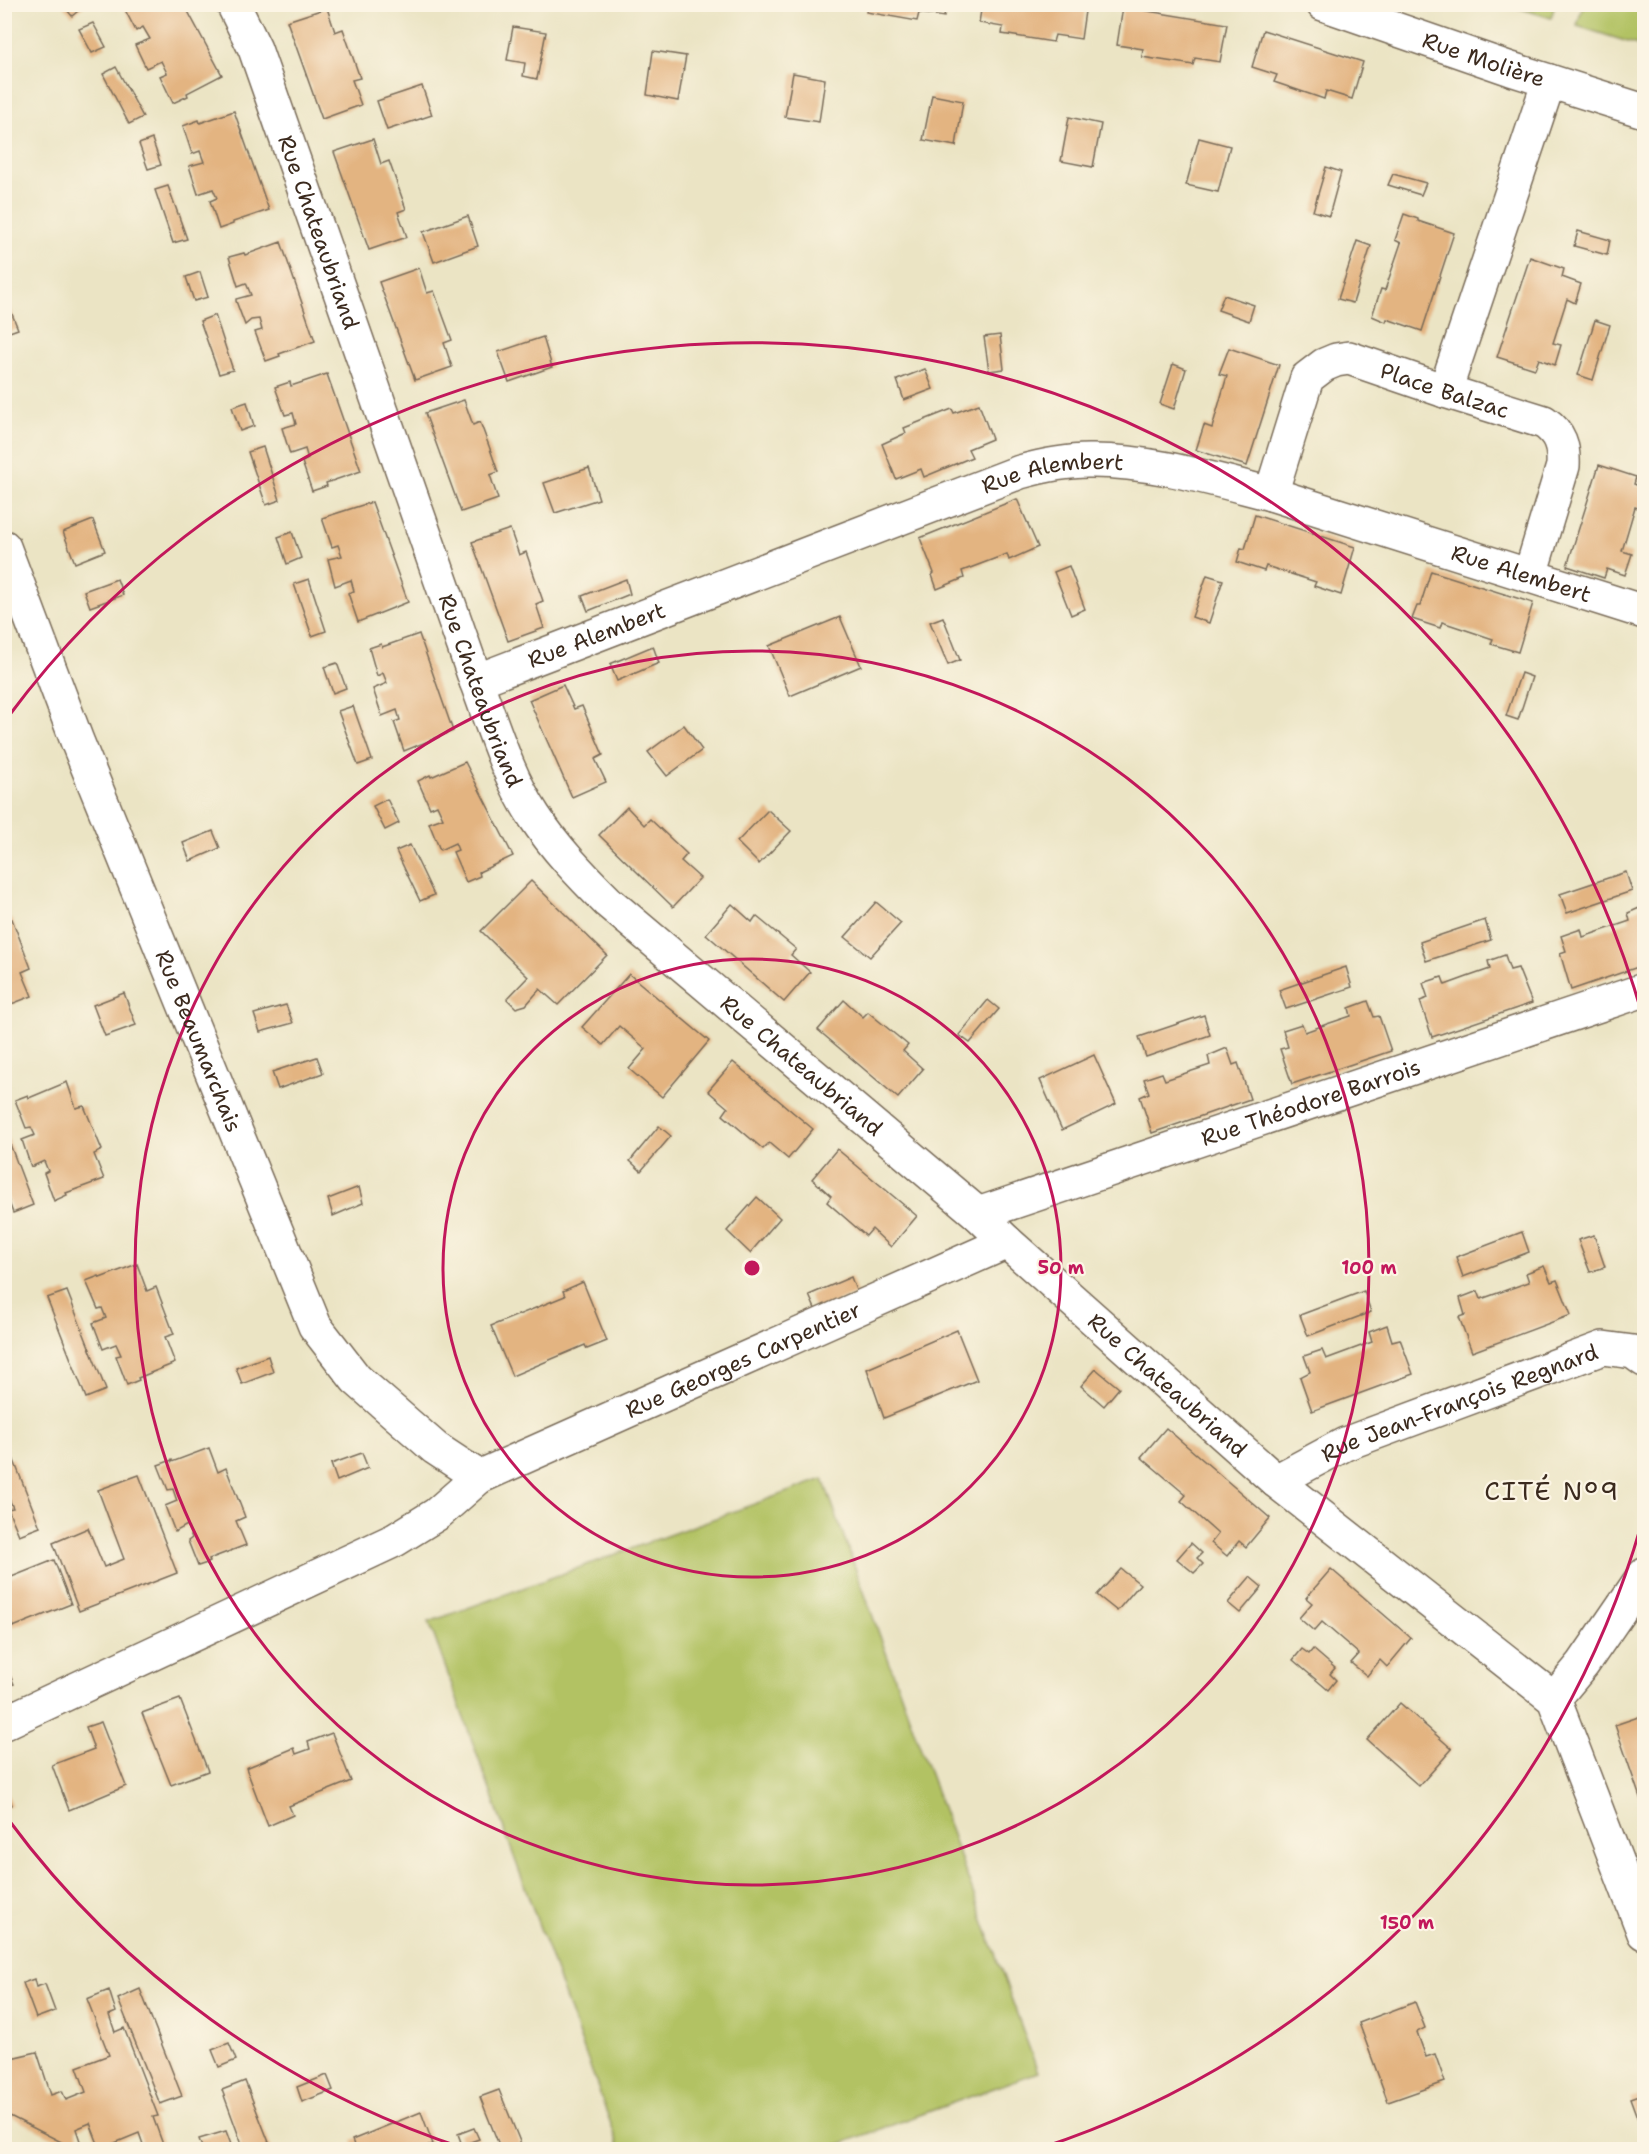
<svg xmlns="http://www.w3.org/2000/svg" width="1649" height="2154" font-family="'Shantell Sans',sans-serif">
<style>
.green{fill:#b2c264;stroke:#767641;stroke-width:1.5}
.building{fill:#e3b481}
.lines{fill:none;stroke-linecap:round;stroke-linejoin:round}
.street-casing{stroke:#796b58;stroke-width:36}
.street{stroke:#fff;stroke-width:33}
.ring{fill:none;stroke:#c2185b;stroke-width:3}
.labels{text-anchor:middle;stroke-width:4.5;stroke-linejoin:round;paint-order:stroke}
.street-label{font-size:22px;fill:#3b2a1e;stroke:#fcf5e5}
.quarter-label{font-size:26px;letter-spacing:1.5px;fill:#3b2a1e;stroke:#fcf5e5}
.centre{fill:#c2185b;stroke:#fcf5e5;stroke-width:3}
.ring-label{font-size:18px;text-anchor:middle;font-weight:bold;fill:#c2185b;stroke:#fcf5e5;stroke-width:4.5;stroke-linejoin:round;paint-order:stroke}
</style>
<rect width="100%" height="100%" fill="#fcf5e5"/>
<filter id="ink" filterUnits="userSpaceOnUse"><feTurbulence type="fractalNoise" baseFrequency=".0167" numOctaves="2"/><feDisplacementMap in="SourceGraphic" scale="12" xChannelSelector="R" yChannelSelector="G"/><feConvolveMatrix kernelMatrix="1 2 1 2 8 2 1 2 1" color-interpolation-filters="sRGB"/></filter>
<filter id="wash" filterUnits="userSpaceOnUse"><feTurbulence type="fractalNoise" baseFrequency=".008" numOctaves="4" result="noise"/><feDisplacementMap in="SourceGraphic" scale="24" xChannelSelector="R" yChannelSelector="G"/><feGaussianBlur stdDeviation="1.35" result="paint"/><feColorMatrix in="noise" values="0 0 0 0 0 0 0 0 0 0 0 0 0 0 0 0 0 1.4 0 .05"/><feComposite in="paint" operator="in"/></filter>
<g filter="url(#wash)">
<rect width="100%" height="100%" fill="#ebe4c4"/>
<g class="green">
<path d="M 1509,5 L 1555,4 L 1555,5 L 1551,18 Z"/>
<path d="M 1583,5 L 1644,5 L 1644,47 L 1577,26 Z"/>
<path d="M 823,1479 L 1038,2072 L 826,2149 L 620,2149 L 429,1622 Z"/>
</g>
<g id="blocks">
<g class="building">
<path d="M 62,4 L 83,4 L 84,6 L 72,16 Z"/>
<path d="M 122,4 L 184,4 L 222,75 L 187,93 L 188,96 L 173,103 L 160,76 L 167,73 L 161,61 L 146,68 L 135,45 L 150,39 L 143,27 L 136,31 Z"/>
<path d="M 982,4 L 1086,4 L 1081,39 L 1055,35 L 1053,42 L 1002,34 L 1003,27 L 979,23 Z"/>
<path d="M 868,5 L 946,5 L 944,17 L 919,13 L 917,21 L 866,12 Z"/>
<path d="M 1123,7 L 1227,24 L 1220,62 L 1195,58 L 1193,65 L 1142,57 L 1143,49 L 1117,45 Z"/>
<path d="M 327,8 L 335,32 L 343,29 L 360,78 L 352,80 L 361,105 L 322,119 L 287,21 Z"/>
<path d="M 93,23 L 106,47 L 92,53 L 79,29 Z"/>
<path d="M 513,27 L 546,32 L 537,79 L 523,76 L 525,63 L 507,60 Z"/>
<path d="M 1263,30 L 1363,62 L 1352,99 L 1326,91 L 1324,99 L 1274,82 L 1277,75 L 1252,67 Z"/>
<path d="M 653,51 L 686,56 L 678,101 L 647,95 Z"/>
<path d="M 116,67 L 143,117 L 129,124 L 103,74 Z"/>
<path d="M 793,73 L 825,79 L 819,122 L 785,117 Z"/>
<path d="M 422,86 L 432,115 L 387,130 L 377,101 Z"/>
<path d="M 932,95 L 963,101 L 956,146 L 923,140 Z"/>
<path d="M 234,111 L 269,210 L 233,222 L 233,224 L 219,229 L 210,201 L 217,198 L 213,189 L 198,194 L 189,166 L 204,162 L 200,151 L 192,154 L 183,126 L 199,120 L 200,123 Z"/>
<path d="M 1069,117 L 1101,124 L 1093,167 L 1061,161 Z"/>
<path d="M 1199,138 L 1230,146 L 1218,192 L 1186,185 Z"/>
<path d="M 152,139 L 161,165 L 148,169 L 139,144 Z"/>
<path d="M 373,139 L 381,164 L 389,161 L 406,209 L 398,212 L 407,237 L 369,250 L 334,152 Z"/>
<path d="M 1326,167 L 1341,172 L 1329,216 L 1313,211 Z"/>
<path d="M 1393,174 L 1426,183 L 1421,195 L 1388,185 Z"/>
<path d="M 168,186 L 187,239 L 173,243 L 155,190 Z"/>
<path d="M 1404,214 L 1418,219 L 1418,221 L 1454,233 L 1422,331 L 1387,319 L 1386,322 L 1372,316 L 1381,289 L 1385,290 L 1401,243 L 1395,240 Z"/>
<path d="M 468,216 L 478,246 L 434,262 L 423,232 Z"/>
<path d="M 1578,231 L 1610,240 L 1607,255 L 1574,246 Z"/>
<path d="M 1357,241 L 1371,246 L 1353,303 L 1338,299 Z"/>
<path d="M 281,242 L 315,341 L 279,354 L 280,356 L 266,361 L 255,332 L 262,330 L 259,319 L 251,320 L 245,325 L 236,301 L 236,299 L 251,295 L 246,283 L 238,286 L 229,257 L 244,253 L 245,255 Z"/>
<path d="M 1530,257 L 1564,269 L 1562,277 L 1581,284 L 1575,303 L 1567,299 L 1553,343 L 1561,345 L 1555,365 L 1539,359 L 1535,369 L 1497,357 Z"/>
<path d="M 419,268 L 427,293 L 434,291 L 452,340 L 444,343 L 452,367 L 415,380 L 379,282 Z"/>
<path d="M 200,272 L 208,297 L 194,301 L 186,277 Z"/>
<path d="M 4,294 L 18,329 L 4,334 Z"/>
<path d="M 1224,295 L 1254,305 L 1249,321 L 1218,310 Z"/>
<path d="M 215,315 L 233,370 L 219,374 L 200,321 Z"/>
<path d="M 1595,320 L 1610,325 L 1593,380 L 1578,375 Z"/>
<path d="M 1000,335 L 1004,369 L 989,371 L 984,337 Z"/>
<path d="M 543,337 L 552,367 L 509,382 L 498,352 Z"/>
<path d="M 1229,348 L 1279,365 L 1247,466 L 1196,450 L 1204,425 L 1212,428 L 1227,376 L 1219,374 Z"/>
<path d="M 1173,364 L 1186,369 L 1174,409 L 1160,404 Z"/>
<path d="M 925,369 L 933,389 L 904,400 L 897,380 Z"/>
<path d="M 327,374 L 361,471 L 326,483 L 327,486 L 312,491 L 302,462 L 308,459 L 305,449 L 290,454 L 282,428 L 296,424 L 293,413 L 285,415 L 275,387 L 290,382 L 291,386 Z"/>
<path d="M 464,400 L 473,425 L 480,422 L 489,446 L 498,472 L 490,475 L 498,499 L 461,512 L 425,413 Z"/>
<path d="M 247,402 L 254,426 L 240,431 L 232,407 Z"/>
<path d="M 979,404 L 992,439 L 968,449 L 972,457 L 924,477 L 921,469 L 896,479 L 882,444 L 906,433 L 904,428 L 952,409 L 954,413 Z"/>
<path d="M 263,447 L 280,500 L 266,505 L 248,452 Z"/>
<path d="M 1599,465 L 1636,477 L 1634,484 L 1644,488 L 1644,510 L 1635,507 L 1622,551 L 1632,554 L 1625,575 L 1607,569 L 1604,578 L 1567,566 Z"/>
<path d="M 589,468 L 599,499 L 555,513 L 544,483 Z"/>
<path d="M 1017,499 L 1038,547 L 1009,560 L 1007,554 L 962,571 L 964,578 L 937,589 L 932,575 L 934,573 L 920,538 Z"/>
<path d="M 372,502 L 408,602 L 358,622 L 348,593 L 354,591 L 351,580 L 335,586 L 328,559 L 342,556 L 338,545 L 332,547 L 322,518 Z"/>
<path d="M 1255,515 L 1355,547 L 1341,595 L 1314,586 L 1316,582 L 1266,566 L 1264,571 L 1237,562 L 1241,548 L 1245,549 Z"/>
<path d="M 93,520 L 105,551 L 75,563 L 63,532 Z"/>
<path d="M 510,529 L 519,555 L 526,552 L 543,601 L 536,604 L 544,628 L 508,641 L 472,542 Z"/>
<path d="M 292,532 L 301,558 L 287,564 L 278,537 Z"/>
<path d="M 1069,566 L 1085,609 L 1071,615 L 1054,572 Z"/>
<path d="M 1431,571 L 1533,603 L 1518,652 L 1491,644 L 1493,639 L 1442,622 L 1440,628 L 1412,619 L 1417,606 L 1420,606 Z"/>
<path d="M 1207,575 L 1223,580 L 1209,623 L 1192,617 Z"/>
<path d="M 117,579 L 123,595 L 90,607 L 84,591 Z"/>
<path d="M 309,579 L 326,631 L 312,636 L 294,584 Z"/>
<path d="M 626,579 L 630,594 L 588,611 L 582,596 Z"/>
<path d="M 840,617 L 861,666 L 790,696 L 769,646 Z"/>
<path d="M 943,617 L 960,660 L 948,665 L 930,622 Z"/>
<path d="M 419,634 L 453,731 L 404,751 L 394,722 L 400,720 L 397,710 L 382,716 L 373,689 L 387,683 L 383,673 L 377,676 L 369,648 L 381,644 L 382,647 Z"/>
<path d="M 653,646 L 659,663 L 617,681 L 610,664 Z"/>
<path d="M 337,663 L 346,688 L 333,693 L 324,667 Z"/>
<path d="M 1521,673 L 1532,677 L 1518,720 L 1506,716 Z"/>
<path d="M 563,685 L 574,709 L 582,706 L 603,755 L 595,759 L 606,782 L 572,797 L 529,700 Z"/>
<path d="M 353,706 L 372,760 L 358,765 L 338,711 Z"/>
<path d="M 684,725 L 702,750 L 667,776 L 648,752 Z"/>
<path d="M 465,762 L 513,856 L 479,872 L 480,876 L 466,882 L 453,852 L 458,850 L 455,843 L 440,850 L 429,823 L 443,818 L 437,805 L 430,808 L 418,781 L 430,775 L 431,777 Z"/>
<path d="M 387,799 L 399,823 L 385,830 L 373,806 Z"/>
<path d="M 627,807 L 644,825 L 650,819 L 687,854 L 681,861 L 700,878 L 673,907 L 599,835 Z"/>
<path d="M 768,810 L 791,831 L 759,864 L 737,842 Z"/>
<path d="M 213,831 L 220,848 L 190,861 L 183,843 Z"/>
<path d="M 410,845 L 434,895 L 420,901 L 396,851 Z"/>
<path d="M 1626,872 L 1632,891 L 1567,913 L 1560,894 Z"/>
<path d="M 531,881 L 607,955 L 558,1005 L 540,989 L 526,1005 L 516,1008 L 507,999 L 528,977 L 481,931 Z"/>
<path d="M 876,902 L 901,923 L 870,957 L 845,937 Z"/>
<path d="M 732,904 L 752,922 L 756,916 L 796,949 L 791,955 L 810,972 L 784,1002 L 706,934 Z"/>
<path d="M 1644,906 L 1644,965 L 1571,990 L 1560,953 L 1566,951 L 1561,936 L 1581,929 L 1583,937 L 1630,921 L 1628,913 Z"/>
<path d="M 12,919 L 31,968 L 22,972 L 32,996 L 4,1007 L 4,922 Z"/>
<path d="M 1485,920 L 1491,940 L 1426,961 L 1420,942 Z"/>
<path d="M 1505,955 L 1510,970 L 1518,968 L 1532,1003 L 1432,1037 L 1420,1001 L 1428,998 L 1423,983 L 1442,977 L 1445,985 L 1467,977 L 1490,969 L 1488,961 Z"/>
<path d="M 1346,967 L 1352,987 L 1286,1009 L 1279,990 Z"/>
<path d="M 629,974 L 709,1041 L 662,1097 L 629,1069 L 646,1049 L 619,1026 L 603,1045 L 582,1027 Z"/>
<path d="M 124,993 L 136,1025 L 105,1036 L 93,1005 Z"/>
<path d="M 844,1000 L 863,1017 L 868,1012 L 908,1045 L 903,1051 L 923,1069 L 898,1098 L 818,1030 Z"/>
<path d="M 988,1000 L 999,1009 L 970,1043 L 959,1035 Z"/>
<path d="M 1368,1001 L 1374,1017 L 1379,1016 L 1391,1051 L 1292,1084 L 1280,1049 L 1288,1047 L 1283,1030 L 1302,1024 L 1305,1032 L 1327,1024 L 1351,1016 L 1349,1008 Z"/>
<path d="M 286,1005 L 293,1023 L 260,1032 L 254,1014 Z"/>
<path d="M 1204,1015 L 1210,1035 L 1146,1057 L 1139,1037 Z"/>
<path d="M 1227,1048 L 1233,1065 L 1238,1063 L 1250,1099 L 1152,1133 L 1140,1097 L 1149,1093 L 1144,1079 L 1162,1073 L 1165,1080 L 1210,1065 L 1208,1056 Z"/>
<path d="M 1094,1055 L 1116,1104 L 1062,1130 L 1040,1080 Z"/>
<path d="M 317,1057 L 323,1073 L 278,1089 L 272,1072 Z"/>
<path d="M 733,1062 L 813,1129 L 788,1159 L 769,1143 L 763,1149 L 723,1115 L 728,1108 L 708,1091 Z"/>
<path d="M 67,1082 L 76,1108 L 84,1106 L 102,1150 L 94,1154 L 104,1179 L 66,1193 L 67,1195 L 54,1201 L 44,1173 L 48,1171 L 44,1161 L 31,1167 L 22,1140 L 35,1135 L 31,1127 L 26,1128 L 15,1100 L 28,1095 L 29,1098 Z"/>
<path d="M 659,1126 L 671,1136 L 641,1171 L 630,1161 Z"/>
<path d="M 5,1131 L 33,1205 L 13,1213 L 4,1189 Z"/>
<path d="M 837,1149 L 917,1216 L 891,1247 L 872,1229 L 866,1236 L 827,1202 L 831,1196 L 812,1179 Z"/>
<path d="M 359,1187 L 363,1203 L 333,1216 L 328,1199 Z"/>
<path d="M 757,1197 L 780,1218 L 750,1253 L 727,1231 Z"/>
<path d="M 1522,1232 L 1529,1252 L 1463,1277 L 1456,1257 Z"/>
<path d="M 1594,1235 L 1605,1267 L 1590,1272 L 1578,1240 Z"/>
<path d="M 137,1264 L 147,1291 L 156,1287 L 174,1334 L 165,1337 L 175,1363 L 138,1378 L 139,1380 L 127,1385 L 116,1356 L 121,1355 L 116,1344 L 103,1349 L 93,1323 L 106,1318 L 102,1308 L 98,1309 L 86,1281 L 99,1276 L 100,1278 Z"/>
<path d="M 1544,1266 L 1551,1282 L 1557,1280 L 1571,1315 L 1472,1352 L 1459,1317 L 1465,1315 L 1460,1298 L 1478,1291 L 1481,1299 L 1529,1282 L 1526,1273 Z"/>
<path d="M 851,1277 L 857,1293 L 816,1311 L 809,1295 Z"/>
<path d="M 583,1282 L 607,1341 L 587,1349 L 585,1345 L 512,1376 L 491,1326 L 565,1296 L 563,1291 Z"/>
<path d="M 67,1291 L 106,1390 L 86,1398 L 47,1298 Z"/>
<path d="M 1364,1291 L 1371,1312 L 1308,1336 L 1300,1315 Z"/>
<path d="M 1387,1325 L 1392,1341 L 1400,1339 L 1413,1374 L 1312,1411 L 1300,1377 L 1310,1372 L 1304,1356 L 1322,1350 L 1326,1359 L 1372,1342 L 1369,1332 Z"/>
<path d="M 957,1330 L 977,1380 L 884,1418 L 867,1369 Z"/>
<path d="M 268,1356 L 273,1372 L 242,1384 L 236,1368 Z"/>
<path d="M 1096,1369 L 1119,1388 L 1104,1406 L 1081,1386 Z"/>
<path d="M 1166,1428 L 1270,1518 L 1246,1547 L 1239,1541 L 1227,1556 L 1211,1543 L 1218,1534 L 1181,1501 L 1186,1495 L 1141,1457 Z"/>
<path d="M 209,1448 L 218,1472 L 226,1468 L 245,1517 L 236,1521 L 246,1545 L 209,1559 L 210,1562 L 198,1566 L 188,1541 L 192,1538 L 187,1525 L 175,1532 L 165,1506 L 177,1501 L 173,1489 L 168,1490 L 158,1465 L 172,1460 L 172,1462 Z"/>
<path d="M 362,1453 L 368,1468 L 337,1481 L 331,1464 Z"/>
<path d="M 13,1458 L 40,1527 L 19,1535 L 8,1509 L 13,1508 L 4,1487 L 4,1462 Z"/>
<path d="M 139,1475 L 177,1573 L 79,1611 L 53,1543 L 88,1528 L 104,1567 L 124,1559 L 98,1490 Z"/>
<path d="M 1191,1543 L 1202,1553 L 1197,1558 L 1203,1564 L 1194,1573 L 1177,1559 Z"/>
<path d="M 54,1560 L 71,1604 L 13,1627 L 4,1607 L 4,1580 Z"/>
<path d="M 1121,1569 L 1140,1584 L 1117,1611 L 1097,1595 Z"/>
<path d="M 1331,1569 L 1411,1638 L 1387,1667 L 1380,1660 L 1367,1676 L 1351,1663 L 1359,1654 L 1322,1622 L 1314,1631 L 1299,1618 L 1312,1603 L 1306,1598 Z"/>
<path d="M 1250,1577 L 1262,1587 L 1240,1613 L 1228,1603 Z"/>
<path d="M 1302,1649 L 1309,1654 L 1313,1649 L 1335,1668 L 1330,1674 L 1336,1680 L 1328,1690 L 1293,1660 Z"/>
<path d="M 4,1662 L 14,1684 L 4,1688 Z"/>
<path d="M 180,1699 L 208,1771 L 171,1785 L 142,1713 Z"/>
<path d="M 1400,1703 L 1452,1749 L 1419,1786 L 1367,1740 Z"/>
<path d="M 1644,1715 L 1644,1809 L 1615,1725 Z"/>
<path d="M 101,1722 L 126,1786 L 69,1810 L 52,1765 L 94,1749 L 86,1727 Z"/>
<path d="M 332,1733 L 351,1781 L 289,1806 L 293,1815 L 268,1826 L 246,1768 L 294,1748 L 296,1754 L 310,1749 L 308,1742 Z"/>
<path d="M 4,1786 L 12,1805 L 4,1809 Z"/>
<path d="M 34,1979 L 36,1987 L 45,1984 L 55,2011 L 36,2018 L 23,1983 Z"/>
<path d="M 140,1989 L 182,2096 L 160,2104 L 118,1999 Z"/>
<path d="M 109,1990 L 116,2012 L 109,2015 L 115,2032 L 124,2028 L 158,2116 L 153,2117 L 165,2150 L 145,2150 L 139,2133 L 100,2149 L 90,2123 L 76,2129 L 83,2150 L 77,2150 L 4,2113 L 4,2035 L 11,2058 L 37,2052 L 51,2095 L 62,2091 L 66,2100 L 86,2092 L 77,2067 L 109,2055 L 87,1999 Z"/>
<path d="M 1415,2002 L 1425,2028 L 1417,2032 L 1426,2057 L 1435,2054 L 1445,2082 L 1388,2102 L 1359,2023 Z"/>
<path d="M 229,2043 L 236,2060 L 219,2067 L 212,2050 Z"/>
<path d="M 327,2075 L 333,2090 L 302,2102 L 297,2087 Z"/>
<path d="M 245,2081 L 272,2150 L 242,2150 L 240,2143 L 241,2142 L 222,2090 Z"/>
<path d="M 499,2090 L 521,2144 L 508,2150 L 501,2150 L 480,2097 Z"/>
<path d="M 1644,2093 L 1644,2136 L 1630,2098 Z"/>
<path d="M 421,2112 L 433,2144 L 419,2150 L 356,2150 L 352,2140 Z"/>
<path d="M 474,2128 L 479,2139 L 462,2145 L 458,2134 Z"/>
<path d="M 226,2131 L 233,2150 L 203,2150 L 199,2139 Z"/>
</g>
</g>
</g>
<g filter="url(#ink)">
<use href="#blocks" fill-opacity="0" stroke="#796b58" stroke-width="1.5"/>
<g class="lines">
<g class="street-casing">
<g id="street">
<path id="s1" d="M 233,4 L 255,49 L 476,681 C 493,726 507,775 534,816 C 555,848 581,875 608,902 L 978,1214 L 1007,1242 L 1276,1481 L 1554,1699 L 1644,1933"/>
<path id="s2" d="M 1323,4 L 1511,69 L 1644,111"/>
<path d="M 1445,391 L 1549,81"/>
<path id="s3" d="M 1271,494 L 1307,378 L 1324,365 L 1336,360 L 1349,358 L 1445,391 L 1544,422 C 1560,433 1564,446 1563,466 L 1530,575"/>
<path id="s4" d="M 4,547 L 77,741 L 315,1326 L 356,1379 L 435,1448 L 479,1477"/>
<path id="s5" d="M 476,681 L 1020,472 C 1042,466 1065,461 1088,461 C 1150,460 1212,479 1271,494 L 1644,612"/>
<path id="s6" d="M 978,1214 L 1644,990"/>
<path id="s7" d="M 1276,1481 L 1345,1444 L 1603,1348 L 1633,1352 L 1644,1360"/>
<path d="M 1554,1699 L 1583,1664 L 1644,1575"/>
<path id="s8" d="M 4,1723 L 395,1540 L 437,1514 L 479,1477 L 1007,1242"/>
</g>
</g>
<use href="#street" class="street"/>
</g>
</g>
<g class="ring">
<circle cx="752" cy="1268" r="309"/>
<circle cx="752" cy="1268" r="617"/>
<path d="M1644 1515A926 926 0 0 1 1038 2149M466 2149A926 926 0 0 1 8 1819M8 717A926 926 0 0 1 1644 1021"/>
</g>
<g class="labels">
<g class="street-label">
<text dy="8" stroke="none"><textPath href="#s2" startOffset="170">Rue Molière</textPath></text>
<text dy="8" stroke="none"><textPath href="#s1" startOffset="244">Rue Chateaubriand</textPath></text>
<text dy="8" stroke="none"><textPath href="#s3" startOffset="270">Place Balzac</textPath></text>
<text dy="8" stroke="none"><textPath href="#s5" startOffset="615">Rue Alembert</textPath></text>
<text dy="8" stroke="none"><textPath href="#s5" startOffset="1101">Rue Alembert</textPath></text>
<text dy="8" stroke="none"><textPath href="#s5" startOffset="129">Rue Alembert</textPath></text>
<text dy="8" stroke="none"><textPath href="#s1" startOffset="730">Rue Chateaubriand</textPath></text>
<text dy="8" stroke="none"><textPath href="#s4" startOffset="531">Rue Beaumarchais</textPath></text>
<text dy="8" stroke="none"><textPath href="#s1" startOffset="1234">Rue Chateaubriand</textPath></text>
<text dy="8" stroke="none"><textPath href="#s6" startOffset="351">Rue Théodore Barrois</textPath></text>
<text dy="8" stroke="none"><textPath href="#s8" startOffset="826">Rue Georges Carpentier</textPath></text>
<text dy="8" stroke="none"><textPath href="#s1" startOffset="1720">Rue Chateaubriand</textPath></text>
<text dy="8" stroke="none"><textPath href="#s7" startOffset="200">Rue Jean-François Regnard</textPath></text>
</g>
<g class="quarter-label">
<text x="1552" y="1500">CITÉ N°9</text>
</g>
</g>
<circle cx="752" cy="1268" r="9" class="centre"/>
<g class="ring-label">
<text x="1061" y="1274">50 m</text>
<text x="1369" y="1274">100 m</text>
<text x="1407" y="1929">150 m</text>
</g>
<rect width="1649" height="2154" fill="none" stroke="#fcf5e5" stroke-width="24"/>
</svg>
